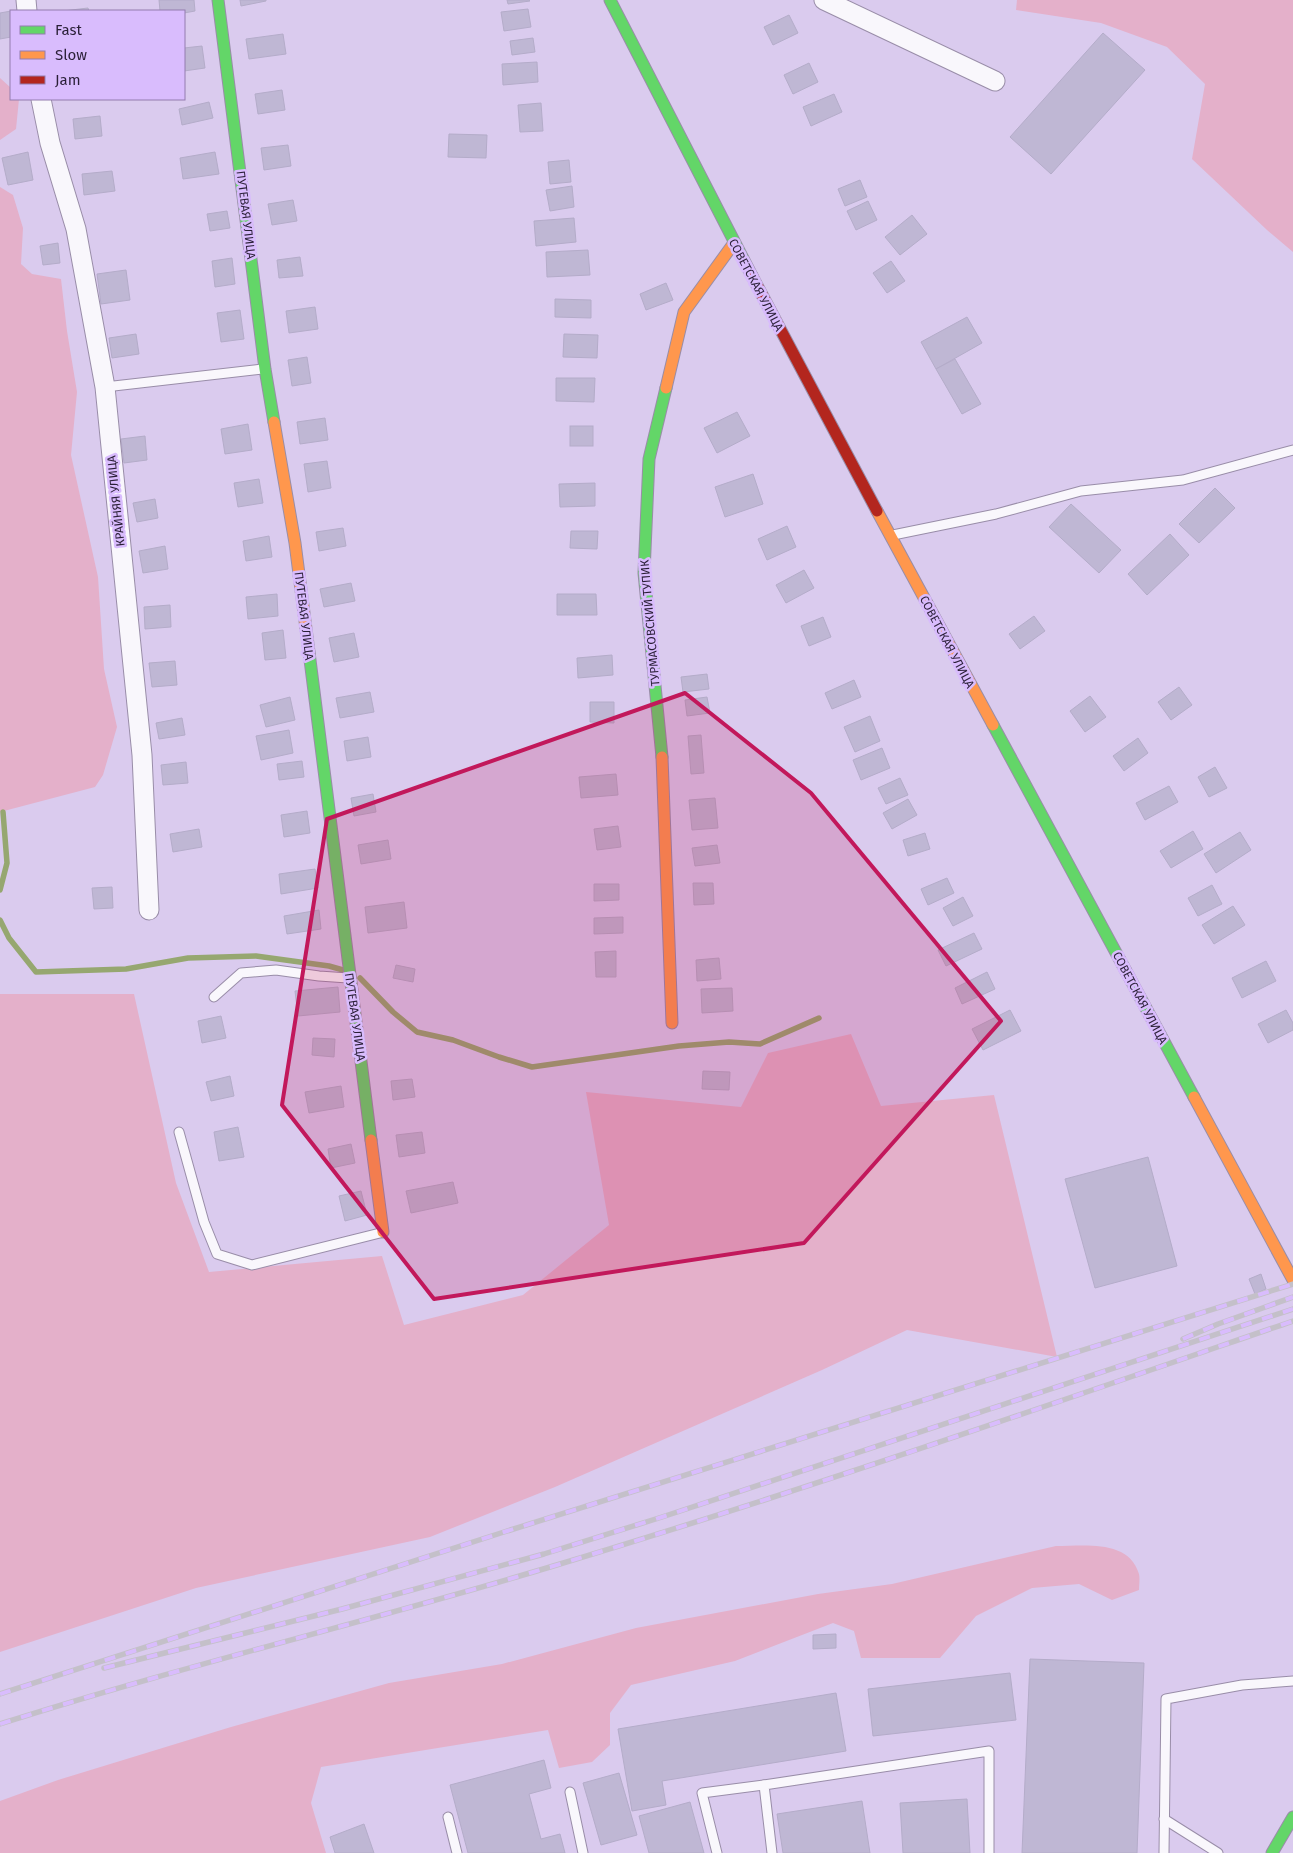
<svg xmlns="http://www.w3.org/2000/svg" width="1293" height="1853" font-family="'Fira Sans',sans-serif">
<style>
.green{fill:#e4b0ca}
.lines{fill:none;stroke-linecap:round;stroke-linejoin:round}
.stream{stroke:#96a770;stroke-width:5.5}
.building{fill:#bfb7d4;stroke:#b4acc9}
.lane-casing{stroke:#998da8;stroke-width:11}
.street-casing{stroke:#998da8;stroke-width:21}
.fast-casing{stroke:#998da8;stroke-width:13}
.slow-casing{stroke:#998da8;stroke-width:13}
.jam-casing{stroke:#998da8;stroke-width:13}
.lane{stroke:#f9f7fc;stroke-width:9}
.street{stroke:#f9f7fc;stroke-width:19}
.fast{stroke:#63d668;stroke-width:11}
.slow{stroke:#ff974d;stroke-width:11}
.jam{stroke:#b3261e;stroke-width:11}
.rail-casing{stroke:#c4c0c9;stroke-width:5.5}
.rail{stroke:#d9bcfd;stroke-width:4;stroke-dasharray:11;stroke-linecap:butt}
.marked{fill:#c2185b;fill-opacity:0.2;stroke:#c2185b;stroke-width:4;stroke-linejoin:round}
.labels{text-anchor:middle;stroke-width:5;stroke-linejoin:round;paint-order:stroke}
.street-label{font-size:12px;fill:#2a1f37;stroke:#d9bcfd}
</style>
<rect width="100%" height="100%" fill="#dacbee"/>
<g class="green">
<path d="M 1017,0 L 1293,0 L 1293,252 L 1267,230 L 1192,159 L 1205,84 L 1167,47 L 1101,23 L 1016,10 Z"/>
<path d="M 0,78 L 11,88 L 11,99 L 19,99 L 16,129 L 0,140 Z"/>
<path d="M 0,187 L 13,195 L 23,228 L 21,264 L 32,274 L 61,279 L 67,331 L 77,392 L 71,455 L 98,577 L 104,669 L 117,727 L 103,775 L 95,787 L 0,812 Z"/>
<path d="M 0,994 L 134,994 L 176,1183 L 209,1272 L 382,1256 L 404,1325 L 523,1295 L 609,1225 L 586,1092 L 741,1107 L 768,1053 L 851,1034 L 881,1106 L 994,1095 L 1057,1357 L 907,1330 L 822,1370 L 555,1487 L 430,1537 L 196,1588 L 0,1652 Z"/>
<path d="M 1056,1546 C 1084,1546 1129,1539 1139,1574 C 1140,1579 1139,1585 1139,1590 L 1112,1600 L 1079,1584 L 1032,1588 L 976,1616 L 940,1658 L 861,1658 L 854,1631 L 833,1623 L 735,1661 L 631,1685 L 610,1713 L 610,1745 L 592,1762 L 559,1768 L 548,1730 L 321,1767 L 311,1803 L 326,1853 L 0,1853 L 0,1801 L 58,1780 L 231,1727 L 389,1683 L 502,1664 L 636,1628 L 818,1594 L 892,1584 Z"/>
</g>
<g class="lines">
<g class="stream">
<path d="M 0,890 L 7,863 L 3,812"/>
<path d="M 0,920 L 9,938 L 36,972 L 126,969 L 188,958 L 256,956 L 329,966 L 343,970"/>
<path d="M 360,978 L 393,1012 L 417,1032 L 453,1040 L 499,1057 L 532,1067 L 679,1046 L 729,1042 L 760,1044 L 819,1018"/>
</g>
</g>
<g class="building">
<path d="M 159,0 L 194,0 L 195,11 L 184,13 L 184,11 L 160,11 Z"/>
<path d="M 240,0 L 266,0 L 266,1 L 241,6 Z"/>
<path d="M 507,0 L 529,0 L 530,1 L 508,4 Z"/>
<path d="M 88,8 L 89,11 L 63,11 Z"/>
<path d="M 528,9 L 531,27 L 504,31 L 501,12 Z"/>
<path d="M 11,11 L 11,37 L 0,39 L 0,13 Z"/>
<path d="M 789,15 L 798,33 L 773,45 L 764,27 Z"/>
<path d="M 1103,33 L 1145,70 L 1051,174 L 1010,137 Z"/>
<path d="M 283,34 L 286,54 L 249,59 L 246,39 Z"/>
<path d="M 533,38 L 535,52 L 512,55 L 510,41 Z"/>
<path d="M 202,46 L 205,68 L 184,71 L 184,48 Z"/>
<path d="M 537,62 L 538,82 L 503,85 L 502,64 Z"/>
<path d="M 809,63 L 818,82 L 793,94 L 784,75 Z"/>
<path d="M 282,90 L 285,110 L 258,114 L 255,94 Z"/>
<path d="M 834,94 L 842,112 L 811,126 L 803,107 Z"/>
<path d="M 209,102 L 213,118 L 182,125 L 179,109 Z"/>
<path d="M 541,103 L 543,131 L 520,132 L 518,105 Z"/>
<path d="M 100,116 L 102,136 L 75,139 L 73,119 Z"/>
<path d="M 449,134 L 487,135 L 486,158 L 448,157 Z"/>
<path d="M 288,145 L 291,166 L 264,170 L 261,148 Z"/>
<path d="M 28,152 L 33,180 L 8,185 L 2,158 Z"/>
<path d="M 215,152 L 219,174 L 183,179 L 180,158 Z"/>
<path d="M 569,160 L 571,182 L 550,184 L 548,162 Z"/>
<path d="M 112,171 L 115,191 L 84,195 L 82,174 Z"/>
<path d="M 860,180 L 867,197 L 845,206 L 838,189 Z"/>
<path d="M 572,186 L 574,207 L 550,211 L 546,190 Z"/>
<path d="M 293,200 L 297,221 L 272,225 L 268,204 Z"/>
<path d="M 868,201 L 877,220 L 856,230 L 847,211 Z"/>
<path d="M 227,211 L 230,228 L 210,231 L 207,214 Z"/>
<path d="M 912,215 L 927,234 L 900,255 L 885,237 Z"/>
<path d="M 574,218 L 576,242 L 536,246 L 534,221 Z"/>
<path d="M 58,243 L 60,263 L 43,265 L 40,246 Z"/>
<path d="M 588,250 L 590,275 L 547,277 L 546,252 Z"/>
<path d="M 300,257 L 303,276 L 279,278 L 277,260 Z"/>
<path d="M 232,258 L 235,284 L 215,287 L 212,261 Z"/>
<path d="M 891,261 L 905,281 L 887,293 L 873,273 Z"/>
<path d="M 126,270 L 130,300 L 101,304 L 97,274 Z"/>
<path d="M 666,283 L 673,300 L 646,310 L 640,294 Z"/>
<path d="M 555,299 L 591,300 L 591,318 L 555,317 Z"/>
<path d="M 315,307 L 318,329 L 289,333 L 286,311 Z"/>
<path d="M 240,310 L 244,339 L 221,342 L 217,313 Z"/>
<path d="M 967,317 L 982,343 L 936,369 L 921,342 Z"/>
<path d="M 136,334 L 139,354 L 112,358 L 109,338 Z"/>
<path d="M 564,334 L 598,335 L 597,358 L 563,357 Z"/>
<path d="M 307,357 L 311,383 L 292,386 L 288,360 Z"/>
<path d="M 955,359 L 981,404 L 962,414 L 936,369 Z"/>
<path d="M 556,378 L 595,378 L 594,402 L 556,401 Z"/>
<path d="M 737,412 L 750,436 L 717,453 L 704,428 Z"/>
<path d="M 325,418 L 328,440 L 300,444 L 297,422 Z"/>
<path d="M 248,424 L 252,450 L 225,454 L 221,429 Z"/>
<rect x="570" y="426" width="23" height="20"/>
<path d="M 145,436 L 147,460 L 124,463 L 121,439 Z"/>
<path d="M 327,461 L 331,488 L 308,492 L 304,464 Z"/>
<path d="M 753,474 L 763,504 L 725,517 L 715,487 Z"/>
<path d="M 259,479 L 263,503 L 238,507 L 234,483 Z"/>
<path d="M 595,483 L 595,506 L 560,507 L 559,484 Z"/>
<path d="M 1215,488 L 1235,508 L 1199,543 L 1179,524 Z"/>
<path d="M 155,499 L 158,518 L 137,522 L 133,503 Z"/>
<path d="M 1071,504 L 1121,550 L 1099,573 L 1049,527 Z"/>
<path d="M 787,526 L 796,547 L 767,560 L 758,539 Z"/>
<path d="M 343,528 L 346,546 L 319,551 L 316,532 Z"/>
<path d="M 571,531 L 598,531 L 597,549 L 570,548 Z"/>
<path d="M 1170,534 L 1189,555 L 1147,595 L 1128,574 Z"/>
<path d="M 269,536 L 272,557 L 246,561 L 243,541 Z"/>
<path d="M 165,546 L 168,569 L 143,573 L 139,551 Z"/>
<path d="M 804,570 L 814,588 L 786,603 L 776,585 Z"/>
<path d="M 351,583 L 355,601 L 324,607 L 320,589 Z"/>
<path d="M 277,594 L 278,616 L 248,619 L 246,597 Z"/>
<path d="M 557,594 L 596,594 L 597,615 L 557,615 Z"/>
<path d="M 170,605 L 171,627 L 145,629 L 144,607 Z"/>
<path d="M 1034,616 L 1045,631 L 1020,649 L 1009,634 Z"/>
<path d="M 823,617 L 831,637 L 809,646 L 801,626 Z"/>
<path d="M 283,630 L 286,658 L 265,660 L 262,633 Z"/>
<path d="M 354,633 L 359,657 L 334,662 L 329,638 Z"/>
<path d="M 612,655 L 613,675 L 578,678 L 577,658 Z"/>
<path d="M 175,661 L 177,685 L 152,687 L 149,663 Z"/>
<path d="M 707,674 L 709,689 L 683,692 L 681,677 Z"/>
<path d="M 854,680 L 861,697 L 832,709 L 825,693 Z"/>
<path d="M 1179,687 L 1192,705 L 1171,720 L 1158,702 Z"/>
<path d="M 370,692 L 374,712 L 340,718 L 336,698 Z"/>
<path d="M 1090,696 L 1106,717 L 1085,732 L 1070,711 Z"/>
<path d="M 290,697 L 295,720 L 266,727 L 260,705 Z"/>
<path d="M 707,697 L 710,713 L 687,716 L 685,700 Z"/>
<path d="M 590,702 L 614,702 L 614,723 L 590,722 Z"/>
<path d="M 870,716 L 880,741 L 855,752 L 844,727 Z"/>
<path d="M 182,718 L 185,735 L 159,739 L 156,723 Z"/>
<path d="M 289,730 L 293,753 L 261,760 L 256,736 Z"/>
<path d="M 701,735 L 704,773 L 691,774 L 688,736 Z"/>
<path d="M 368,737 L 371,757 L 347,761 L 344,741 Z"/>
<path d="M 1138,738 L 1148,753 L 1124,771 L 1113,756 Z"/>
<path d="M 882,748 L 890,768 L 861,780 L 853,760 Z"/>
<path d="M 302,761 L 304,777 L 279,780 L 277,764 Z"/>
<path d="M 186,762 L 188,783 L 163,785 L 161,765 Z"/>
<path d="M 1215,767 L 1227,788 L 1209,797 L 1198,777 Z"/>
<path d="M 616,774 L 618,795 L 581,798 L 579,777 Z"/>
<path d="M 900,778 L 908,795 L 886,804 L 878,788 Z"/>
<path d="M 1169,786 L 1178,802 L 1145,820 L 1136,803 Z"/>
<path d="M 373,794 L 376,812 L 354,816 L 351,798 Z"/>
<path d="M 715,798 L 718,828 L 692,830 L 689,800 Z"/>
<path d="M 908,799 L 917,815 L 892,829 L 883,813 Z"/>
<path d="M 307,811 L 310,833 L 284,837 L 281,815 Z"/>
<path d="M 618,826 L 621,847 L 597,850 L 594,829 Z"/>
<path d="M 199,829 L 202,847 L 173,852 L 170,834 Z"/>
<path d="M 1193,831 L 1203,849 L 1171,868 L 1160,851 Z"/>
<path d="M 1240,832 L 1251,850 L 1216,873 L 1204,854 Z"/>
<path d="M 925,833 L 930,849 L 908,856 L 903,840 Z"/>
<path d="M 388,840 L 391,859 L 361,864 L 358,845 Z"/>
<path d="M 717,845 L 720,863 L 695,866 L 692,848 Z"/>
<path d="M 315,869 L 318,888 L 281,894 L 279,874 Z"/>
<path d="M 947,878 L 954,893 L 928,905 L 921,889 Z"/>
<path d="M 693,883 L 713,883 L 714,904 L 694,905 Z"/>
<path d="M 594,884 L 619,884 L 619,900 L 594,901 Z"/>
<path d="M 1212,885 L 1222,904 L 1198,916 L 1188,898 Z"/>
<path d="M 112,887 L 113,908 L 94,909 L 92,888 Z"/>
<path d="M 963,897 L 973,916 L 953,926 L 943,908 Z"/>
<path d="M 404,902 L 407,928 L 368,933 L 365,907 Z"/>
<path d="M 1233,906 L 1245,925 L 1214,944 L 1202,925 Z"/>
<path d="M 319,910 L 321,929 L 287,934 L 284,916 Z"/>
<path d="M 623,917 L 623,933 L 594,934 L 594,918 Z"/>
<path d="M 974,933 L 982,949 L 946,966 L 938,950 Z"/>
<path d="M 616,951 L 616,977 L 596,977 L 595,952 Z"/>
<path d="M 719,958 L 721,979 L 697,981 L 696,960 Z"/>
<path d="M 1266,961 L 1276,981 L 1242,998 L 1232,978 Z"/>
<path d="M 396,965 L 415,969 L 413,982 L 393,978 Z"/>
<path d="M 987,972 L 995,989 L 962,1004 L 955,988 Z"/>
<path d="M 338,987 L 340,1012 L 298,1016 L 295,991 Z"/>
<path d="M 732,988 L 733,1011 L 702,1013 L 701,989 Z"/>
<path d="M 1010,1010 L 1021,1031 L 983,1050 L 972,1029 Z"/>
<path d="M 1286,1010 L 1293,1023 L 1293,1030 L 1268,1043 L 1258,1024 Z"/>
<path d="M 221,1016 L 226,1038 L 202,1043 L 198,1021 Z"/>
<path d="M 313,1038 L 335,1039 L 334,1057 L 312,1055 Z"/>
<path d="M 703,1071 L 730,1072 L 729,1090 L 702,1089 Z"/>
<path d="M 230,1076 L 234,1096 L 211,1101 L 206,1082 Z"/>
<path d="M 412,1079 L 415,1097 L 393,1100 L 391,1081 Z"/>
<path d="M 341,1086 L 344,1107 L 309,1113 L 305,1092 Z"/>
<path d="M 238,1127 L 244,1157 L 219,1161 L 214,1132 Z"/>
<path d="M 422,1132 L 425,1153 L 399,1157 L 396,1135 Z"/>
<path d="M 351,1144 L 355,1163 L 331,1168 L 328,1149 Z"/>
<path d="M 1148,1157 L 1177,1266 L 1095,1288 L 1065,1179 Z"/>
<path d="M 453,1182 L 458,1203 L 411,1213 L 406,1191 Z"/>
<path d="M 361,1191 L 367,1215 L 345,1221 L 339,1196 Z"/>
<path d="M 1261,1274 L 1266,1289 L 1255,1294 L 1249,1279 Z"/>
<path d="M 836,1634 L 836,1648 L 813,1649 L 813,1635 Z"/>
<path d="M 1030,1659 L 1144,1663 L 1137,1853 L 1022,1853 Z"/>
<path d="M 1010,1673 L 1016,1720 L 873,1736 L 868,1689 Z"/>
<path d="M 836,1693 L 846,1751 L 662,1781 L 666,1805 L 632,1811 L 618,1729 Z"/>
<path d="M 544,1760 L 551,1788 L 529,1794 L 541,1839 L 560,1834 L 565,1853 L 468,1853 L 450,1785 Z"/>
<path d="M 619,1773 L 637,1835 L 601,1845 L 583,1783 Z"/>
<path d="M 967,1799 L 970,1853 L 903,1853 L 900,1803 Z"/>
<path d="M 862,1801 L 870,1853 L 783,1853 L 777,1814 Z"/>
<path d="M 690,1802 L 704,1853 L 649,1853 L 639,1816 Z"/>
<path d="M 364,1824 L 374,1853 L 335,1853 L 330,1837 Z"/>
</g>
<g class="lines">
<g class="lane-casing">
<g id="lane">
<path d="M 105,387 L 262,369"/>
<path d="M 893,535 L 996,514 L 1081,491 L 1183,480 L 1293,450"/>
<path d="M 214,997 L 241,973 L 276,970 L 319,976 L 348,978"/>
<path d="M 179,1132 L 204,1222 L 217,1254 L 252,1265 L 380,1233"/>
<path d="M 570,1792 L 583,1853"/>
<path d="M 448,1817 L 457,1853"/>
<path d="M 1164,1819 L 1218,1853"/>
<path d="M 717,1853 L 702,1793 L 764,1785"/>
<path d="M 772,1853 L 764,1785 L 989,1751 L 989,1853"/>
<path d="M 1164,1853 L 1166,1699 L 1242,1685 L 1293,1681"/>
</g>
</g>
<g class="street-casing">
<g id="street">
<path d="M 26,0 L 27,11"/>
<path d="M 824,0 L 995,81"/>
<path d="M 41,99 L 50,143 L 76,229 L 105,387 L 142,755 L 149,910"/>
</g>
</g>
<g class="fast-casing">
<g id="fast">
<path d="M 218,0 L 265,369 L 274,422"/>
<path d="M 610,0 L 752,276"/>
<path d="M 309,652 L 371,1140"/>
<path d="M 993,725 L 1194,1097"/>
<path d="M 662,757 L 644,573 L 649,459 L 666,388"/>
<path d="M 1272,1853 L 1293,1817"/>
</g>
</g>
<g class="slow-casing">
<g id="slow">
<path d="M 666,388 L 684,312 L 734,243"/>
<path d="M 274,422 L 295,543 L 309,652"/>
<path d="M 877,511 L 993,725"/>
<path d="M 662,757 L 672,1023"/>
<path d="M 1194,1097 L 1293,1280"/>
<path d="M 371,1140 L 383,1232"/>
</g>
</g>
<g class="jam-casing">
<path id="jam" d="M 752,276 L 877,511"/>
</g>
<use href="#lane" class="lane"/>
<use href="#street" class="street"/>
<use href="#fast" class="fast"/>
<use href="#slow" class="slow"/>
<use href="#jam" class="jam"/>
<g class="rail-casing">
<g id="rail">
<path d="M 1183,1339 L 1218,1324 L 1293,1297"/>
<path d="M 104,1668 L 342,1609 L 544,1554 L 662,1517 L 1293,1309"/>
<path d="M 0,1694 L 504,1532 L 1293,1284"/>
<path d="M 0,1724 C 182,1666 367,1622 550,1567 C 800,1492 1046,1406 1293,1321"/>
</g>
</g>
<use href="#rail" class="rail"/>
</g>
<path class="marked" d="M 685,693 L 811,793 L 1001,1021 L 804,1243 L 434,1299 L 282,1105 L 327,819 Z"/>
<g class="labels">
<g class="street-label">
<text transform="translate(246 215) rotate(83)" y="4">ПУТЕВАЯ УЛИЦА</text>
<text transform="translate(756 285) rotate(62)" y="4">СОВЕТСКАЯ УЛИЦА</text>
<text transform="translate(116 501) rotate(-96)" y="4">КРАЙНЯЯ УЛИЦА</text>
<text transform="translate(304 616) rotate(83)" y="4">ПУТЕВАЯ УЛИЦА</text>
<text transform="translate(650 623) rotate(-95)" y="4">ТУРМАСОВСКИЙ ТУПИК</text>
<text transform="translate(947 642) rotate(62)" y="4">СОВЕТСКАЯ УЛИЦА</text>
<text transform="translate(1140 998) rotate(62)" y="4">СОВЕТСКАЯ УЛИЦА</text>
<text transform="translate(355 1017) rotate(82)" y="4">ПУТЕВАЯ УЛИЦА</text>
</g>
</g>
<rect x="10" y="10" width="175" height="90" fill="#d9bcfd" stroke="#937dae"/>
<rect x="20" y="26" width="25" height="8" fill="#63d668" stroke="#937dae"/>
<text x="55" y="35" font-size="15" fill="#2a1f37">Fast</text>
<rect x="20" y="51" width="25" height="8" fill="#ff974d" stroke="#937dae"/>
<text x="55" y="60" font-size="15" fill="#2a1f37">Slow</text>
<rect x="20" y="76" width="25" height="8" fill="#b3261e" stroke="#937dae"/>
<text x="55" y="85" font-size="15" fill="#2a1f37">Jam</text>
</svg>
